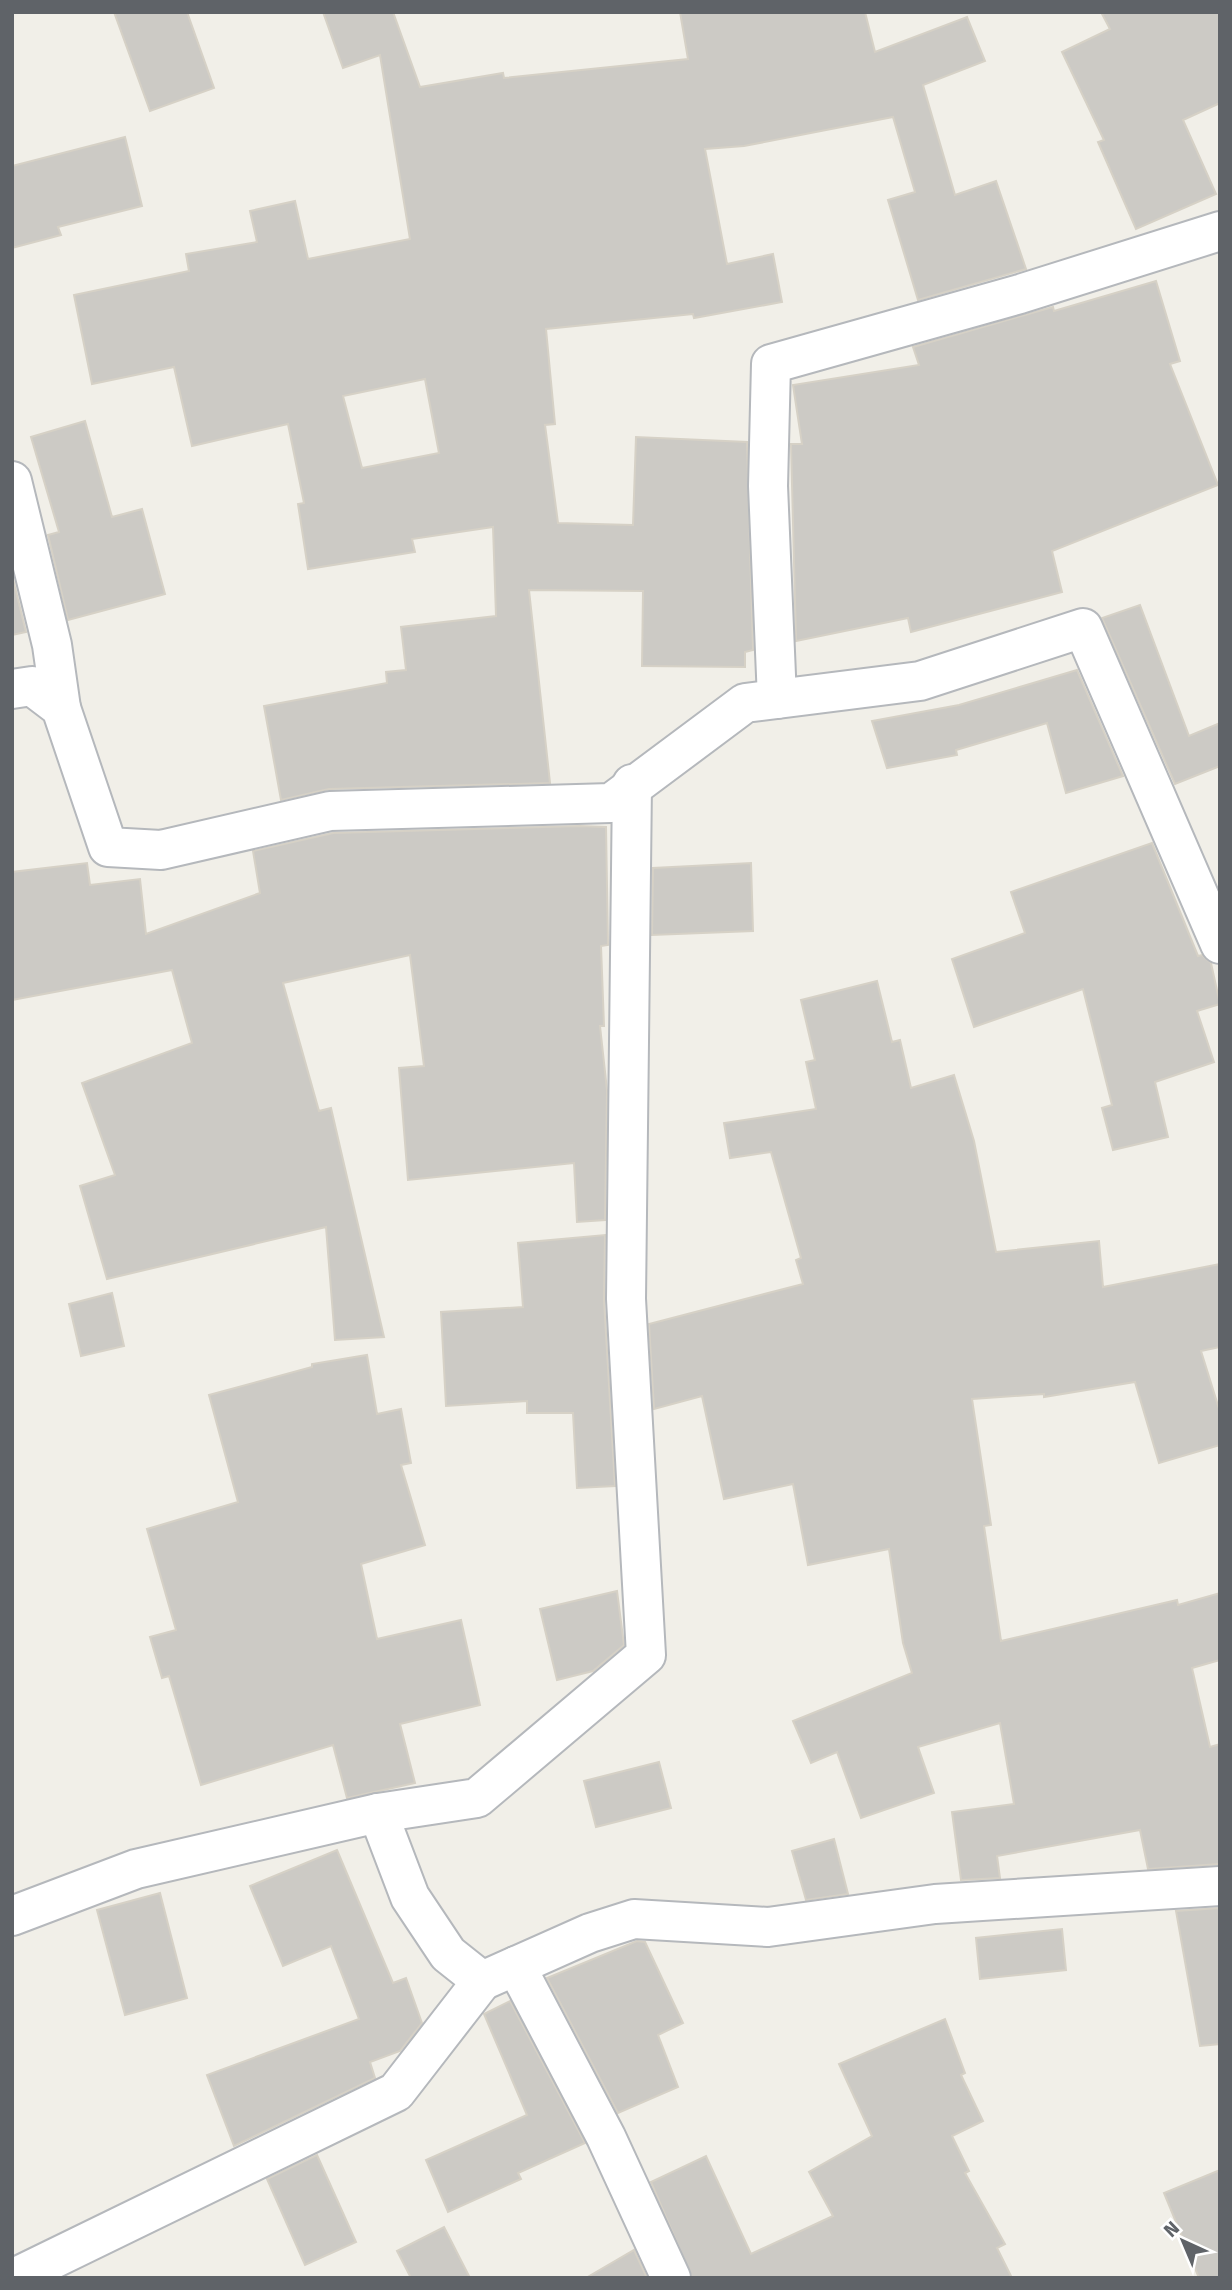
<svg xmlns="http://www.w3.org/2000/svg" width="1232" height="2290" font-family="'Fira Sans',sans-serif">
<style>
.building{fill:#cccac5;stroke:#d6d1c6;stroke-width:2;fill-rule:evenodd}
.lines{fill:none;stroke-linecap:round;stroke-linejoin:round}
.minor-casing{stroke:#b5b8bc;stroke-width:42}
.minor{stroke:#fff;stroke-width:38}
</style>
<rect width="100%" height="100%" fill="#f1efe8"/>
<g class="building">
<path d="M 114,12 L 187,12 L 214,88 L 150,111 Z"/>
<path d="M 323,12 L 393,12 L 420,87 L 503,73 L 504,78 L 688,59 L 680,12 L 865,12 L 875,52 L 967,17 L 985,61 L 923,85 L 955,195 L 996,181 L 1026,269 L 918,300 L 888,200 L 915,192 L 893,117 L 744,146 L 705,149 L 727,264 L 773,254 L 782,302 L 694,318 L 693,314 L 546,329 L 555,424 L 545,425 L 558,523 L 633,525 L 636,437 L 747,442 L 753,650 L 745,652 L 745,667 L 642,666 L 643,591 L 529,590 L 550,783 L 329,789 L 281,800 L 264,706 L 387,683 L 386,672 L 406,670 L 401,627 L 496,616 L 493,527 L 412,539 L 415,552 L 308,569 L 298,504 L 304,503 L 288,424 L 192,446 L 174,367 L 92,384 L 74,295 L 189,271 L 186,254 L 257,242 L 250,211 L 295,201 L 308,259 L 410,239 L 380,55 L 343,68 ZM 425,379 L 439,453 L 362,468 L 343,396 Z"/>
<path d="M 1101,12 L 1220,12 L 1220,103 L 1183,120 L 1216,194 L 1136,229 L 1098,142 L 1104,140 L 1062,52 L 1110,29 Z"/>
<path d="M 125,137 L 142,206 L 58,227 L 61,235 L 12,248 L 12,166 Z"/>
<path d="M 1156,281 L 1180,361 L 1170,364 L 1218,485 L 1052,551 L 1062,592 L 911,632 L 908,618 L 796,641 L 791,444 L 802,444 L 793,385 L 919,365 L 913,347 L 1053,307 L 1054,311 Z"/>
<path d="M 85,421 L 112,517 L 142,509 L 165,594 L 68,620 L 48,535 L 59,532 L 31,437 Z"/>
<path d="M 12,575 L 26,632 L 12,635 Z"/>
<path d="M 1140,605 L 1189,736 L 1220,723 L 1220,766 L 1175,784 L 1102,618 Z"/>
<path d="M 1077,670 L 1123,776 L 1066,793 L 1047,723 L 956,750 L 957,755 L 887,768 L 872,721 L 959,705 Z"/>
<path d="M 580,826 L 606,827 L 608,945 L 601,946 L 604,1026 L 600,1026 L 607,1090 L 605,1220 L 577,1222 L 574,1163 L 408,1180 L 399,1068 L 424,1066 L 410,955 L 283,983 L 319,1111 L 331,1108 L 384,1337 L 335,1340 L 326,1227 L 107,1279 L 80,1186 L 115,1175 L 82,1083 L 192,1043 L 172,970 L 12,1000 L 12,872 L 87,863 L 90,885 L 140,879 L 146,934 L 260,893 L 253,851 L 333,833 Z"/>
<path d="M 1152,843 L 1198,956 L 1202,955 L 1211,963 L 1220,1004 L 1197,1011 L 1214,1062 L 1155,1082 L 1168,1137 L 1113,1150 L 1102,1108 L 1112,1105 L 1083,989 L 974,1027 L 952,959 L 1025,933 L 1011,892 Z"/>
<path d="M 751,863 L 753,931 L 652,935 L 653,868 Z"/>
<path d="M 877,981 L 892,1042 L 900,1040 L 911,1088 L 954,1075 L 974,1141 L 996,1252 L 1099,1241 L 1103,1287 L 1220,1264 L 1220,1347 L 1201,1351 L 1220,1412 L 1220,1445 L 1159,1463 L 1135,1382 L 1044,1397 L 1044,1394 L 972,1399 L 991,1525 L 984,1526 L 1001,1641 L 1177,1600 L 1178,1605 L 1220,1593 L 1220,1660 L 1192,1668 L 1210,1747 L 1220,1744 L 1220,1864 L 1148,1869 L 1140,1830 L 997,1856 L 1000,1878 L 961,1880 L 952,1812 L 1014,1804 L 1000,1723 L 918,1747 L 934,1793 L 861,1818 L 837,1752 L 811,1763 L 793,1721 L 912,1673 L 903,1643 L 889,1549 L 808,1565 L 793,1484 L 724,1499 L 702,1396 L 654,1409 L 649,1324 L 803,1284 L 796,1260 L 801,1258 L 771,1152 L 730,1158 L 724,1123 L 816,1109 L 806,1062 L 815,1060 L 801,1000 Z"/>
<path d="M 605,1235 L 604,1300 L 615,1486 L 577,1488 L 573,1413 L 527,1413 L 527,1401 L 446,1406 L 441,1312 L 523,1307 L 518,1243 Z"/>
<path d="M 112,1293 L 124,1346 L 81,1356 L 69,1304 Z"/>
<path d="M 367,1355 L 377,1414 L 401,1409 L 411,1463 L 401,1465 L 425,1545 L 361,1564 L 377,1639 L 461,1620 L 480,1705 L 400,1724 L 415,1783 L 347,1798 L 333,1745 L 201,1785 L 169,1676 L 162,1678 L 150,1637 L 176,1630 L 147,1529 L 238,1502 L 209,1395 L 312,1367 L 312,1364 Z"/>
<path d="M 617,1591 L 624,1645 L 593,1671 L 557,1680 L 540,1609 Z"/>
<path d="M 659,1762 L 671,1808 L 596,1827 L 584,1781 Z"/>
<path d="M 834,1839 L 848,1894 L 806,1900 L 792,1851 Z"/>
<path d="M 337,1850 L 393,1983 L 406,1978 L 422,2023 L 400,2051 L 370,2062 L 375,2078 L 234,2146 L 207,2075 L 359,2019 L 331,1946 L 283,1966 L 250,1886 Z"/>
<path d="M 160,1893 L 187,1998 L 125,2015 L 97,1910 Z"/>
<path d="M 1220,1908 L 1220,2044 L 1200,2046 L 1176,1911 Z"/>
<path d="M 1062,1929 L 1066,1970 L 980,1979 L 976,1938 Z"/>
<path d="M 637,1941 L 645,1942 L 683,2023 L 658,2035 L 678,2087 L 618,2113 L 547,1978 Z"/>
<path d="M 510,2001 L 585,2143 L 518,2173 L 521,2179 L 448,2212 L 426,2160 L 527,2115 L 484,2014 Z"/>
<path d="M 945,2019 L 965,2073 L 961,2075 L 983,2121 L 952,2136 L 969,2171 L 965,2173 L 1005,2244 L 997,2248 L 1012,2278 L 692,2278 L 651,2182 L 706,2156 L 751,2254 L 833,2216 L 809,2172 L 872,2136 L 839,2064 Z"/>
<path d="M 317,2155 L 356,2242 L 305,2265 L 267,2179 Z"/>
<path d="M 1220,2170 L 1220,2278 L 1199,2278 L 1164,2193 Z"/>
<path d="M 444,2227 L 470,2278 L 411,2278 L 397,2251 Z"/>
<path d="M 634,2250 L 647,2278 L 586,2278 Z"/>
</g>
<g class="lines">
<g class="minor-casing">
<g id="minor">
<path d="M 12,481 L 52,645 L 61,708"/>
<path d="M 12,689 L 32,686 L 61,708 L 108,847 L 161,850 L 330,811 L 611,803 L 745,703 L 920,681 L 1083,628 L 1220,944"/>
<path d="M 777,699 L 768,486 L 771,364 L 1020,294 L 1220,231"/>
<path d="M 378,1813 L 410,1897 L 448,1954 L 482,1981 L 590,1933 L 634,1919 L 768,1927 L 935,1904 L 1220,1886"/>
<path d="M 12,1916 L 136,1869 L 378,1813 L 477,1798 L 646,1655 L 626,1299 L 632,784"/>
<path d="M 516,1966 L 606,2137 L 671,2278"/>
<path d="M 14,2278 L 396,2092 L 482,1981"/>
</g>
</g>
<use href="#minor" class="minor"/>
</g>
<rect width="1232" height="2290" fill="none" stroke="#5f6368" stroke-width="28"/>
<g transform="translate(1183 2241) rotate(316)" stroke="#ffffff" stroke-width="5" paint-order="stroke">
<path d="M0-5L12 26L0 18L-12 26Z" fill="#5f6368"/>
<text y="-10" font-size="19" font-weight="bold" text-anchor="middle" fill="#5f6368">N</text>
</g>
</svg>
